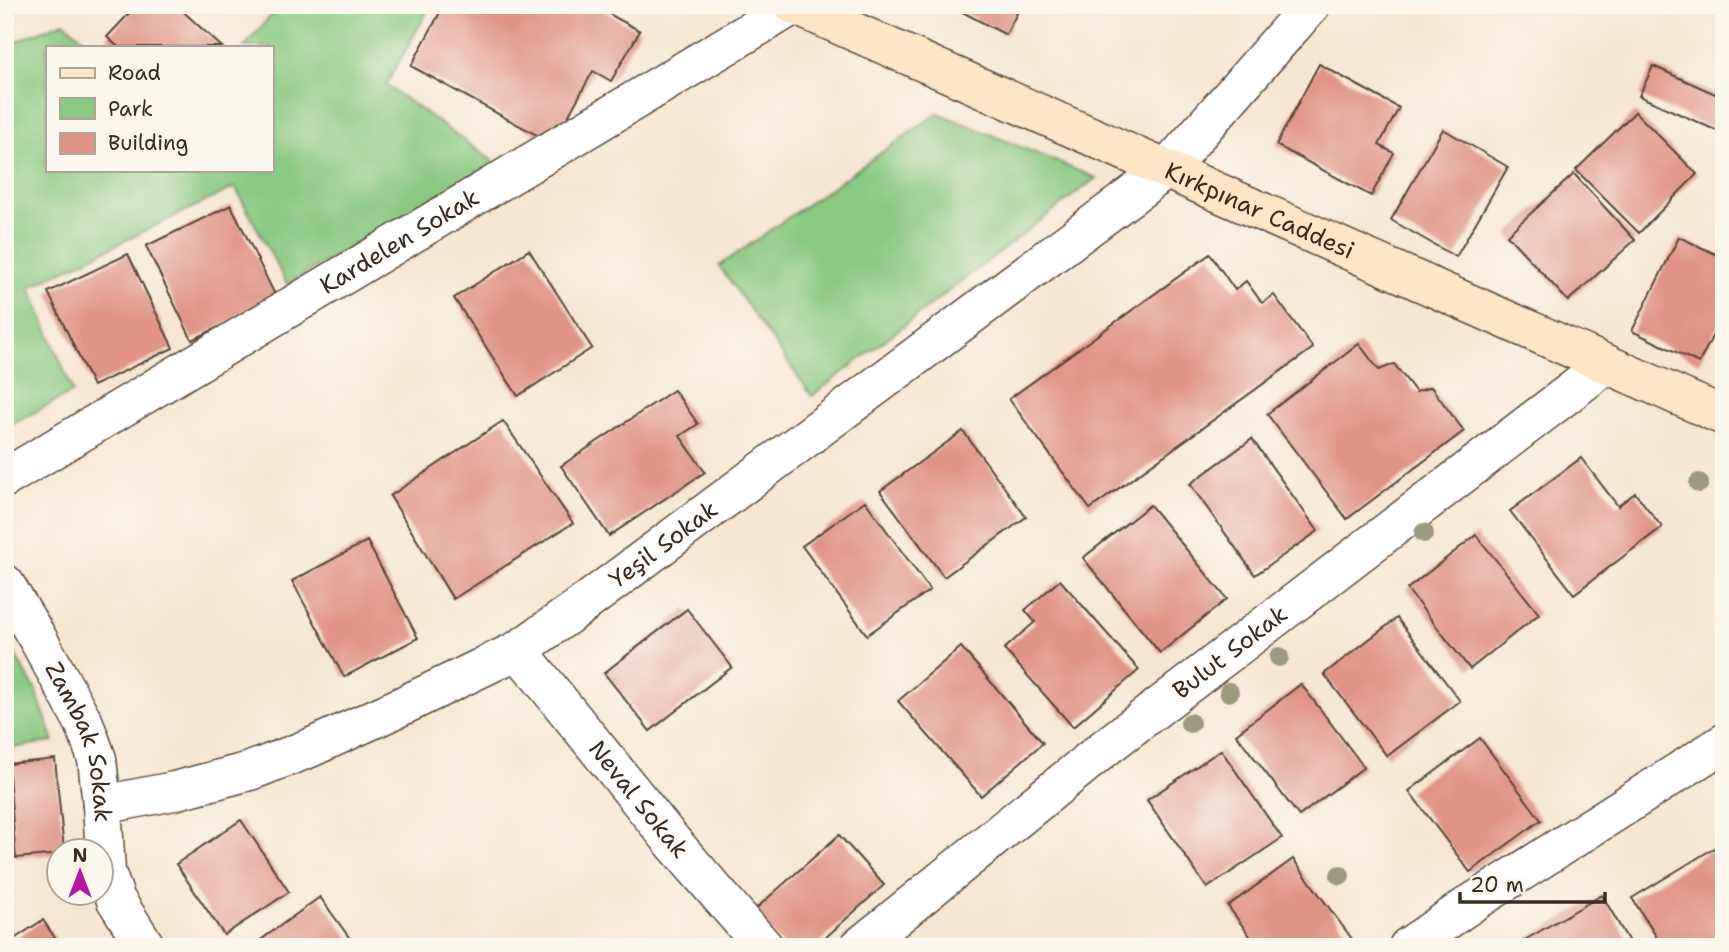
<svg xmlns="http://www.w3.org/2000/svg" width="1729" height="952" font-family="'Shantell Sans',sans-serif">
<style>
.green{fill:#89c981;stroke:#627a50;stroke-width:2}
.building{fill:#df9485}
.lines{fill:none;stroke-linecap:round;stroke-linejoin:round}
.street-casing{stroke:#574639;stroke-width:41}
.secondary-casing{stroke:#574639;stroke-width:41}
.street{stroke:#fff;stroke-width:38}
.secondary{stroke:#fde5c5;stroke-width:38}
.tree{fill:#9c997f}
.labels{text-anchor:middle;stroke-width:5;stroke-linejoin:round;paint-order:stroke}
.street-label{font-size:24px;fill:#3b2a1e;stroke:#fbf7ec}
</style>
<rect width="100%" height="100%" fill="#fbf7ec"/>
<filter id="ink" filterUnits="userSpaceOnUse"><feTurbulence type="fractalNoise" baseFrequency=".0143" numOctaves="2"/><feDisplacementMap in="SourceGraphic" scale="14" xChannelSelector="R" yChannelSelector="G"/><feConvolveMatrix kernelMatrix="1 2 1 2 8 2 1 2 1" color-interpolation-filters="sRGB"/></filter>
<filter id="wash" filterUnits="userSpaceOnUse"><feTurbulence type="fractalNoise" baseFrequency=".00686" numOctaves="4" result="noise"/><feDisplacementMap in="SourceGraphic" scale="28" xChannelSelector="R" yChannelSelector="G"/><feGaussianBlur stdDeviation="1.57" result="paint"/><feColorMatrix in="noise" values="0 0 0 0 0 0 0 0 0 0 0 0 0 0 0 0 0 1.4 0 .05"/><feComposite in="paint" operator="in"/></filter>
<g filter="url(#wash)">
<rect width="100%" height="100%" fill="#f7e6d1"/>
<g class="green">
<path d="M 267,5 L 431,5 L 386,85 L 494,162 L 287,284 L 235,187 L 30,287 L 73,392 L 5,428 L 5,46 L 64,22 L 93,47 L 47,47 L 47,170 L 271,170 L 271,47 L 244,47 L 273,13 Z"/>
<path d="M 938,113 L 1096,178 L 812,396 L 719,266 Z"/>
<path d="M 5,638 L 35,689 L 54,741 L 5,749 Z"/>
</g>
<g id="blocks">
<g class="building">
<path d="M 137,5 L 176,5 L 222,47 L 118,47 L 107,37 Z"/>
<path d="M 444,5 L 593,5 L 640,31 L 611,81 L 593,71 L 553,144 L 411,66 Z"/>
<path d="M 949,5 L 1021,5 L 1006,35 Z"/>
<path d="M 1319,64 L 1399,108 L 1379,145 L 1394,153 L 1371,196 L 1276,145 Z"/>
<path d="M 1653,66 L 1724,98 L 1724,134 L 1639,96 Z"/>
<path d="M 1635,112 L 1697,174 L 1639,233 L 1576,170 Z"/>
<path d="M 1443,129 L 1508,167 L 1456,257 L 1391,220 Z"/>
<path d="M 1574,174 L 1635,240 L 1568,301 L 1507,235 Z"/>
<path d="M 231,205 L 277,299 L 192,340 L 146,246 Z"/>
<path d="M 1679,237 L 1724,258 L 1724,313 L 1699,363 L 1632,331 Z"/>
<path d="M 529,250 L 592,348 L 518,396 L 454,298 Z"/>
<path d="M 128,254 L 173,348 L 93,386 L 48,292 Z"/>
<path d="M 1210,254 L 1235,290 L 1246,281 L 1262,303 L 1274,295 L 1313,348 L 1090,509 L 1009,399 Z"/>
<path d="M 1359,344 L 1379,370 L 1394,364 L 1416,392 L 1431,387 L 1464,431 L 1347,519 L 1267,414 Z"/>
<path d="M 674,390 L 698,424 L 680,436 L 705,472 L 609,536 L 561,466 Z"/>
<path d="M 503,421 L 573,523 L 453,599 L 390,496 Z"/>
<path d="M 963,431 L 1026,517 L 944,577 L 880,491 Z"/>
<path d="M 1252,439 L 1318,531 L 1255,575 L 1190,484 Z"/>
<path d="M 1581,458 L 1618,506 L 1635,493 L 1662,527 L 1574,594 L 1510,511 Z"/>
<path d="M 865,501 L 930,590 L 867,635 L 802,546 Z"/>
<path d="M 1150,505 L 1227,599 L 1160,653 L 1083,558 Z"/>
<path d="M 1476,535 L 1539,614 L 1470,669 L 1407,589 Z"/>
<path d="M 367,541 L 418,638 L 344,677 L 292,581 Z"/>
<path d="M 1060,580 L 1139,670 L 1073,727 L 1004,649 L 1035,622 L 1025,610 Z"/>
<path d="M 687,609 L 732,667 L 650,731 L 604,673 Z"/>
<path d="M 1397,618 L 1460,701 L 1387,756 L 1324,674 Z"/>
<path d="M 961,647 L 1043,743 L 981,796 L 898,701 Z"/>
<path d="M 1301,684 L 1364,767 L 1299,816 L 1236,734 Z"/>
<path d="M 1480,738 L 1541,820 L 1470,872 L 1409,791 Z"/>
<path d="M 1221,750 L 1282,838 L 1207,888 L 1147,800 Z"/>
<path d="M 55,759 L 64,850 L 60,850 L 60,854 L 16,858 L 8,764 Z"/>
<path d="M 241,820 L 289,892 L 224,935 L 176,864 Z"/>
<path d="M 839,835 L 884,885 L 815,947 L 784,947 L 752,912 Z"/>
<path d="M 1724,842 L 1724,947 L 1663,947 L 1632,898 Z"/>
<path d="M 1293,859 L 1358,947 L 1258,947 L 1228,906 Z"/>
<path d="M 1602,895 L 1632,947 L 1527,947 L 1523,941 Z"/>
<path d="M 320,897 L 356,947 L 251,947 Z"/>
<path d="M 43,920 L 61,947 L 5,947 L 5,945 Z"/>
</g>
</g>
</g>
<g filter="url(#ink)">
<use href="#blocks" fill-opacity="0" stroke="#574639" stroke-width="2"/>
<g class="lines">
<g class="street-casing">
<g id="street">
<path id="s1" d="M 5,478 L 794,5"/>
<path id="s2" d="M 5,584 L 38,639 L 84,723 L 97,759 L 102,805 L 106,872 L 116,900 L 146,947"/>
<path id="s3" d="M 518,650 L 672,841 L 764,947"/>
<path id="s4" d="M 102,805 L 174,791 L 250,771 L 310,748 L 402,706 L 518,650 L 581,606 L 1167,169 L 1311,5"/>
<path id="s5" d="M 859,947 L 1106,747 L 1607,364"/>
<path d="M 1408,947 L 1472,903 L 1724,743"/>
</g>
</g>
<g class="secondary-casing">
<g id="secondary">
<path id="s6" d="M 794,5 L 1724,416"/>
</g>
</g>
<use href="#street" class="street"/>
<use href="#secondary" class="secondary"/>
</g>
<g class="tree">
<circle cx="1699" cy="483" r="10"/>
<circle cx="1424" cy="533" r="10"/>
<circle cx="1279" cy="657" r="10"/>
<circle cx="1229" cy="692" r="10"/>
<circle cx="1190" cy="723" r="10"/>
<circle cx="1340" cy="875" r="10"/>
</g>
</g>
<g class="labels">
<g class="street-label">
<text dy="8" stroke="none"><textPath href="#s6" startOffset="509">Kırkpınar Caddesi</textPath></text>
<text dy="8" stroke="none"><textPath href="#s1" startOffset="460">Kardelen Sokak</textPath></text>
<text dy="8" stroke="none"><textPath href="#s4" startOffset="626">Yeşil Sokak</textPath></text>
<text dy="8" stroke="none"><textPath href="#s5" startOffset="474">Bulut Sokak</textPath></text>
<text dy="8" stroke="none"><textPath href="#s2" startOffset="177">Zambak Sokak</textPath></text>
<text dy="8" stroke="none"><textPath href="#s3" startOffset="192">Neval Sokak</textPath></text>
</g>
</g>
<rect width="1729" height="952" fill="none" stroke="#fbf7ec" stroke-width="28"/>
<rect x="46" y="46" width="228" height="126" fill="#fbf7ec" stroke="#aea59a" stroke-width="2"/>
<rect x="60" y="68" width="35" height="10" fill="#fde5c5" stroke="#aea59a" stroke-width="2"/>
<text x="108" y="80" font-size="21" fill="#3b2a1e">Road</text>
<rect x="60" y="98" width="35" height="21" fill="#89c981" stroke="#aea59a" stroke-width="2"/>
<text x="108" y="116" font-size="21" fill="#3b2a1e">Park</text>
<rect x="60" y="133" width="35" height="21" fill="#df9485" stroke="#aea59a" stroke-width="2"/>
<text x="108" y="150" font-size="21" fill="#3b2a1e">Building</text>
<g transform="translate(80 872)"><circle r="33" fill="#fbf7ec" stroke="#aea59a" stroke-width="2"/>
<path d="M0-5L12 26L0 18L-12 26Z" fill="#b5179e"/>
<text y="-10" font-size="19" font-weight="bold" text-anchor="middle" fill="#3b2a1e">N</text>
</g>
<path d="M1460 892v10h145v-10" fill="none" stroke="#3b2a1e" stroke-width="3.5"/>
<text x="1470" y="892" font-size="21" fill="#3b2a1e" stroke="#fbf7ec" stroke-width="5" paint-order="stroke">20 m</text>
</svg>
